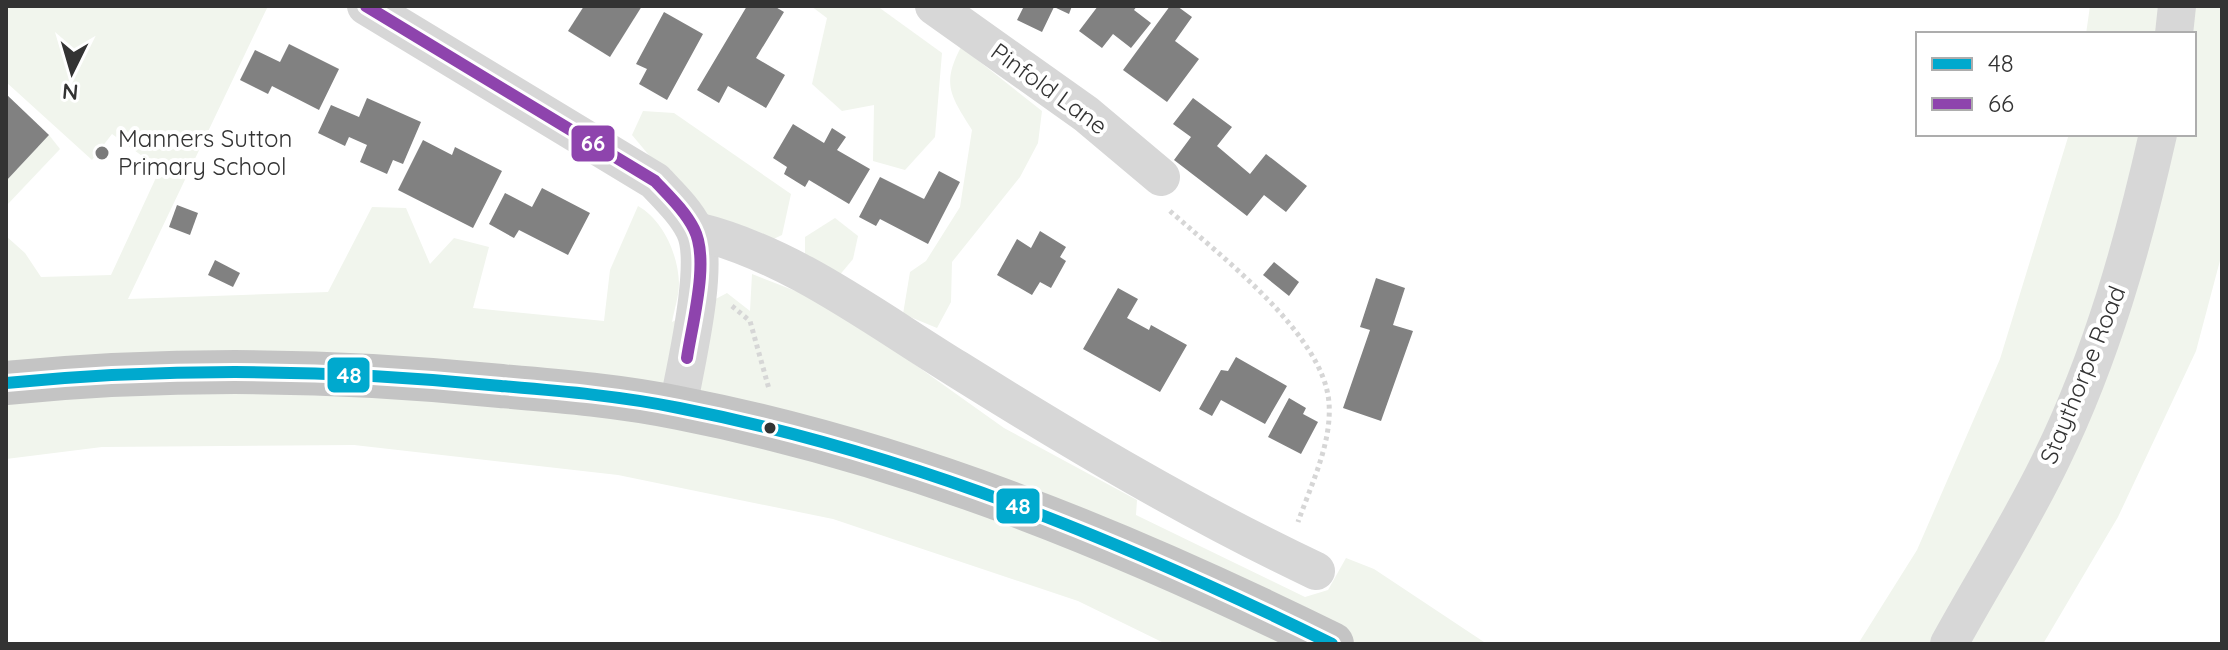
<svg xmlns="http://www.w3.org/2000/svg" width="2228" height="650" font-family="Quicksand,sans-serif">
<style>
.green{fill:#f1f5ed}
.building{fill:#818181}
.lines{fill:none;stroke-linecap:round;stroke-linejoin:round}
.path{stroke:#d6d6d6;stroke-width:5;stroke-dasharray:4 4;stroke-linecap:butt}
.minor{stroke:#d7d7d7;stroke-width:38}
.highway{stroke:#c4c4c4;stroke-width:44}
.bus-1-casing{stroke:#fff;stroke-width:18}
.bus-2-casing{stroke:#fff;stroke-width:18}
.bus-1{stroke:#00a9ce;stroke-width:12}
.bus-2{stroke:#8e44ad;stroke-width:12}
.poi-dot{fill:#7a7a7a;stroke:#fff;stroke-width:3}
.bus-dot{fill:#333;stroke:#fff;stroke-width:3}
.labels{text-anchor:middle;stroke-width:8;stroke-linejoin:round;paint-order:stroke}
.street-label{font-size:24px;fill:#333;stroke:#fff}
.poi-label{font-size:24px;fill:#333;stroke:#fff;text-anchor:start}
.line-badge{stroke:#fff;stroke-width:3}
.badge-label{font-size:22px;text-anchor:middle;font-weight:bold;fill:#fff}
</style>
<rect width="100%" height="100%" fill="#fff"/>
<g class="green">
<path d="M 6,6 L 268,6 L 128,299 L 328,292 L 372,207 L 406,208 L 430,264 L 454,238 L 489,247 L 473,308 L 604,321 L 610,270 L 638,206 C 663,220 678,254 679,283 C 679,296 674,310 672,322 L 727,293 L 750,311 L 752,274 L 811,297 L 893,349 L 1004,428 L 1137,500 L 1136,515 L 1305,597 L 1328,590 L 1346,558 L 1374,569 L 1487,644 L 1166,644 L 1078,601 L 833,519 L 618,475 L 354,445 L 102,447 L 6,459 L 6,236 L 25,253 L 41,277 L 111,275 L 160,169 L 112,134 L 92,160 L 6,82 Z"/>
<path d="M 811,6 L 877,6 L 942,53 L 935,137 L 905,170 L 873,161 L 874,105 L 842,111 L 812,84 L 827,18 Z"/>
<path d="M 2090,6 L 2222,6 L 2222,253 L 2196,351 L 2118,517 L 2043,644 L 1858,644 L 1917,550 L 2000,359 L 2069,134 L 2194,134 L 2194,34 L 2086,34 Z"/>
<path d="M 961,47 L 1042,111 L 1038,143 L 1020,177 L 952,262 L 951,302 L 937,328 L 903,314 L 910,272 L 926,261 L 960,207 L 972,130 C 951,96 941,85 961,47 Z"/>
<path d="M 643,111 L 674,113 L 791,194 L 782,235 L 763,244 L 705,222 L 632,135 Z"/>
<path d="M 49,135 L 60,149 L 6,206 L 6,181 Z"/>
<path d="M 835,218 L 858,236 L 853,259 L 838,277 L 805,261 L 805,237 Z"/>
</g>
<g class="building">
<path d="M 584,6 L 642,6 L 610,57 L 568,31 Z"/>
<path d="M 747,6 L 774,6 L 784,12 L 756,58 L 785,75 L 766,108 L 728,86 L 719,103 L 697,90 Z"/>
<path d="M 1024,6 L 1072,6 L 1069,14 L 1054,7 L 1042,32 L 1017,20 Z"/>
<path d="M 1098,6 L 1137,6 L 1134,10 L 1151,23 L 1131,48 L 1113,34 L 1102,48 L 1079,31 Z"/>
<path d="M 1170,6 L 1177,6 L 1192,17 L 1175,41 L 1199,59 L 1167,102 L 1123,70 Z"/>
<path d="M 664,12 L 703,34 L 667,100 L 639,84 L 647,69 L 636,64 Z"/>
<path d="M 289,44 L 339,69 L 319,110 L 272,86 L 268,94 L 240,80 L 255,50 L 280,62 Z"/>
<path d="M 6,94 L 49,135 L 6,181 Z"/>
<path d="M 367,98 L 421,122 L 403,164 L 393,160 L 387,174 L 360,162 L 367,145 L 349,137 L 345,146 L 318,133 L 331,105 L 359,117 Z"/>
<path d="M 1193,98 L 1232,127 L 1217,146 L 1250,174 L 1266,154 L 1307,186 L 1286,212 L 1264,195 L 1247,216 L 1174,160 L 1191,137 L 1173,124 Z"/>
<path d="M 793,124 L 824,143 L 832,128 L 846,137 L 837,150 L 870,169 L 849,204 L 809,180 L 805,187 L 784,174 L 787,167 L 773,158 Z"/>
<path d="M 423,140 L 452,155 L 455,147 L 502,171 L 473,228 L 398,190 Z"/>
<path d="M 939,171 L 960,182 L 928,244 L 880,219 L 876,226 L 859,217 L 880,177 L 924,199 Z"/>
<path d="M 542,188 L 590,213 L 568,255 L 519,230 L 514,238 L 489,224 L 505,193 L 532,207 Z"/>
<path d="M 177,205 L 198,213 L 190,235 L 169,227 Z"/>
<path d="M 1040,231 L 1066,247 L 1060,257 L 1066,261 L 1051,288 L 1040,282 L 1032,295 L 997,275 L 1017,239 L 1031,248 Z"/>
<path d="M 215,260 L 240,273 L 233,287 L 208,275 Z"/>
<path d="M 1274,262 L 1299,282 L 1289,296 L 1263,275 Z"/>
<path d="M 1376,278 L 1405,288 L 1393,325 L 1413,331 L 1381,421 L 1343,408 L 1370,330 L 1360,327 Z"/>
<path d="M 1118,288 L 1138,299 L 1127,318 L 1149,330 L 1151,325 L 1187,345 L 1160,392 L 1083,349 Z"/>
<path d="M 1236,357 L 1287,386 L 1265,424 L 1221,400 L 1212,416 L 1199,409 L 1221,370 L 1228,371 Z"/>
<path d="M 1289,398 L 1306,408 L 1303,414 L 1318,422 L 1301,454 L 1268,437 Z"/>
</g>
<g class="lines">
<g class="path">
<path d="M 1170,211 C 1218,254 1324,334 1329,403 C 1332,443 1311,485 1298,522"/>
<path d="M 732,306 L 750,321 L 769,389"/>
</g>
<g class="minor">
<path d="M 366,6 L 655,181 C 669,196 685,211 694,229 C 711,262 685,368 678,407"/>
<path d="M 934,6 L 1086,114 L 1161,177"/>
<path d="M 2174,34 L 2177,6"/>
<path d="M 696,231 C 791,254 874,318 957,369 C 1074,442 1191,512 1316,571"/>
<path d="M 1949,644 C 1983,582 2022,521 2052,458 C 2102,355 2133,245 2158,134"/>
</g>
<path class="highway" d="M 6,383 C 171,367 336,369 501,386 C 560,391 621,396 679,408 C 909,453 1123,541 1332,644"/>
<g class="bus-1-casing">
<path id="bus-1" d="M 6,383 C 171,367 336,369 501,386 C 560,391 621,396 679,408 C 909,453 1123,541 1332,644"/>
</g>
<g class="bus-2-casing">
<path id="bus-2" d="M 366,6 L 655,181 C 669,196 685,211 694,229 C 710,260 692,324 687,358"/>
</g>
<use href="#bus-1" class="bus-1"/>
<use href="#bus-2" class="bus-2"/>
</g>
<circle class="poi-dot" cx="102" cy="153" r="8"/>
<circle class="bus-dot" cx="770" cy="428" r="7"/>
<g class="labels">
<g class="street-label">
<text transform="translate(1049 89) rotate(36)" y="8">Pinfold Lane</text>
<text transform="translate(2083 375) rotate(-68)" y="8">Staythorpe Road</text>
</g>
<g class="poi-label">
<text x="118" y="147">Manners Sutton<tspan x="118" dy="28">Primary School</tspan></text>
</g>
</g>
<g class="line-badge">
<rect x="570" y="124" width="46" height="39" rx="8" fill="#8e44ad"/>
<rect x="326" y="356" width="45" height="38" rx="8" fill="#00a9ce"/>
<rect x="995" y="487" width="46" height="38" rx="8" fill="#00a9ce"/>
</g>
<g class="badge-label">
<text x="593" y="151">66</text>
<text x="349" y="383">48</text>
<text x="1018" y="514">48</text>
</g>
<rect width="2228" height="650" fill="none" stroke="#333333" stroke-width="16"/>
<rect x="1916" y="32" width="280" height="104" fill="#ffffff" stroke="#adadad" stroke-width="2"/>
<rect x="1932" y="58" width="40" height="12" fill="#00a9ce" stroke="#adadad" stroke-width="2"/>
<text x="1988" y="72" font-size="24" fill="#333333">48</text>
<rect x="1932" y="98" width="40" height="12" fill="#8e44ad" stroke="#adadad" stroke-width="2"/>
<text x="1988" y="112" font-size="24" fill="#333333">66</text>
<g transform="translate(72 72) rotate(185)" stroke="#ffffff" stroke-width="6" paint-order="stroke">
<path d="M0-6L14 30L0 20L-14 30Z" fill="#333333"/>
<text y="-12" font-size="22" font-weight="bold" text-anchor="middle" fill="#333333">N</text>
</g>
</svg>
